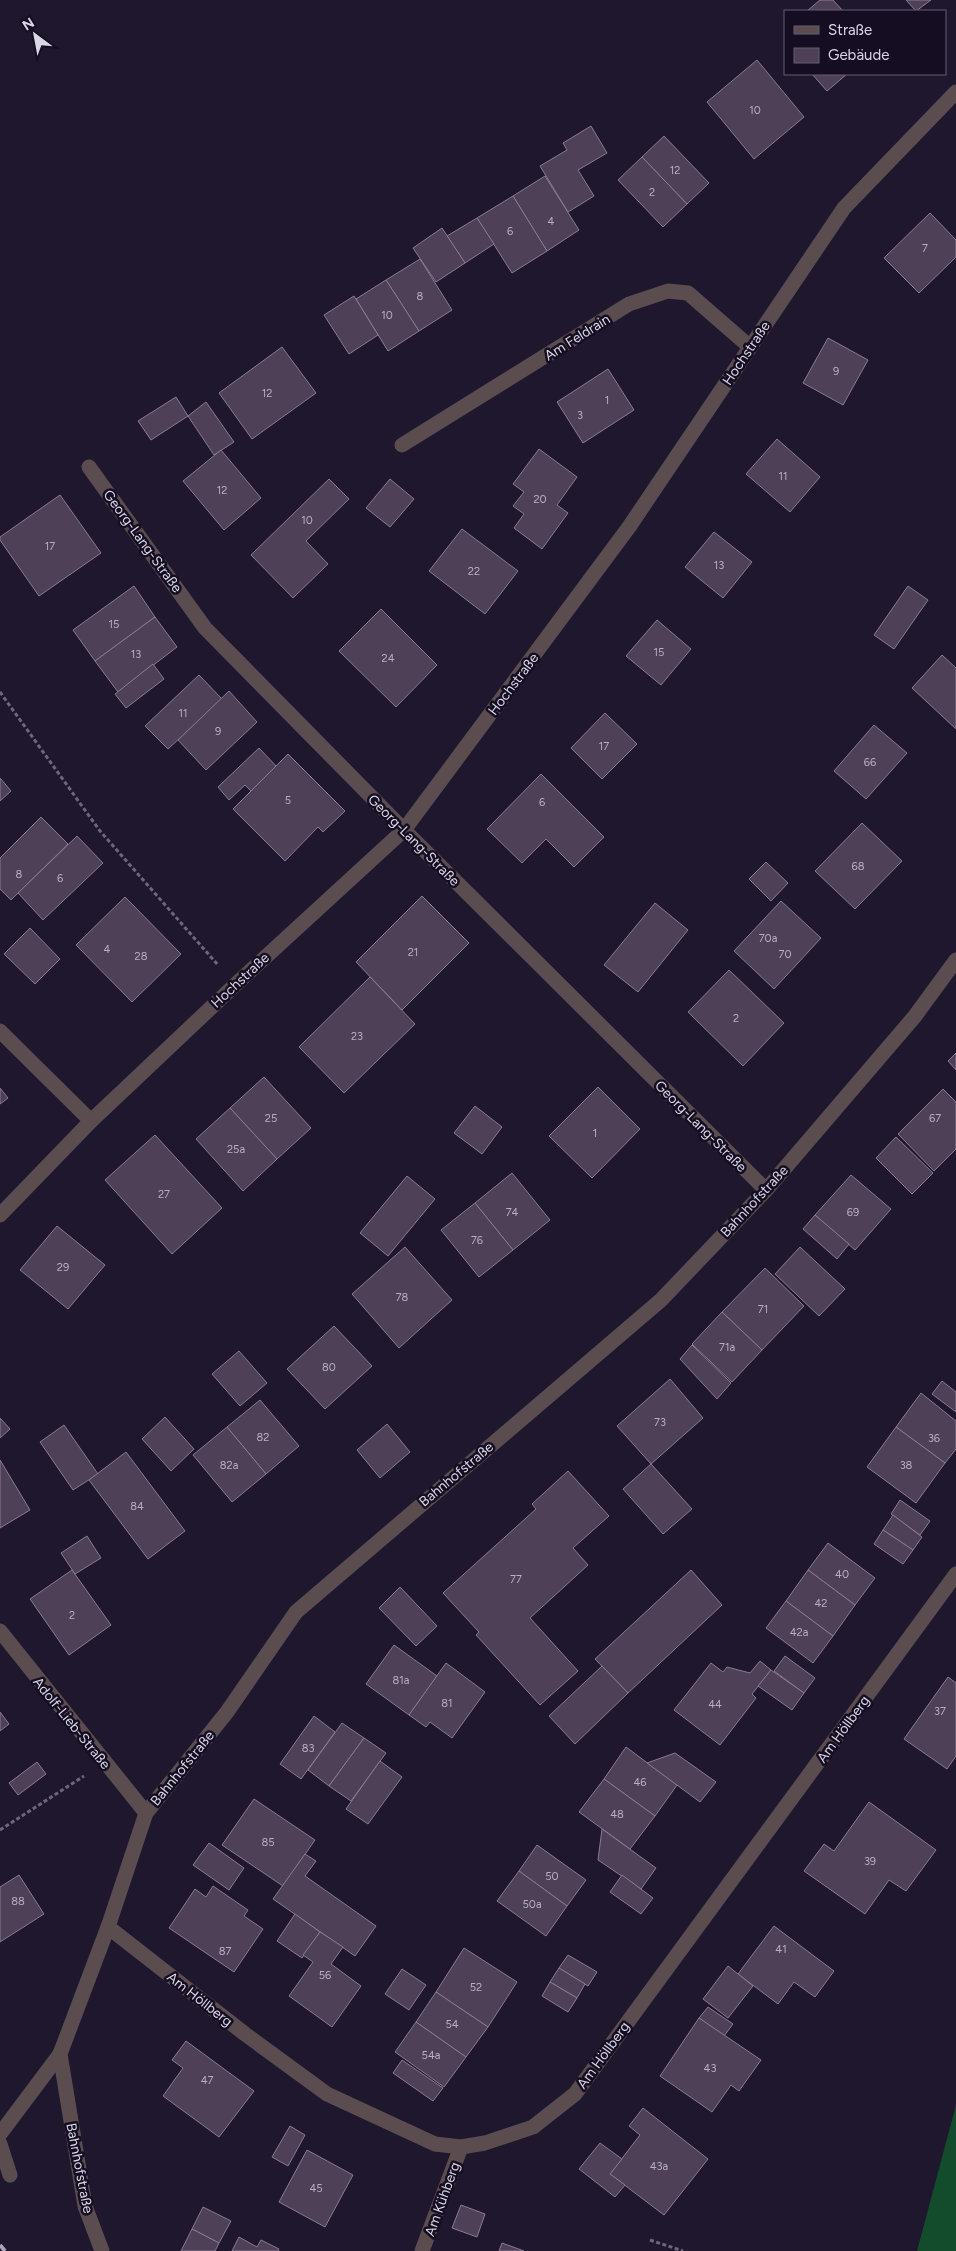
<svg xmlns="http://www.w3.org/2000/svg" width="956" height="2251" font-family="Figtree,sans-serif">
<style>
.green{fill:#124c2d}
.building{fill:#4e4057;stroke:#8b7b94}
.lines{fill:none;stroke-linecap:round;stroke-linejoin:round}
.path{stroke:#6d677a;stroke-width:3;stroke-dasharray:4 2.5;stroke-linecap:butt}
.minor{stroke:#5b4d4f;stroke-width:15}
.rail{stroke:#a9a4b5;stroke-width:4;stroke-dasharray:9 9;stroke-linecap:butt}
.labels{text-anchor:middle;stroke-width:5;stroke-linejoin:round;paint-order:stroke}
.number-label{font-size:11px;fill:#b7b0c2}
.street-label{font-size:14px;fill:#dad6e6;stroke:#150e23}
</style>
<rect width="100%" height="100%" fill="#1e172d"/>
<path class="green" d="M 956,2105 L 956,2251 L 917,2251 Z"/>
<g class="building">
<path d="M 820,0 L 833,0 L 843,11 L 807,11 Z"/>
<path d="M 906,0 L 931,0 L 916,11 Z"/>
<path d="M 757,60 L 804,117 L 754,159 L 707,102 Z"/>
<path d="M 812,74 L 847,74 L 827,91 Z"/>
<path d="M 591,126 L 607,153 L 578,170 L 594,196 L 568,212 L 540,166 L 567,150 L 563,143 Z"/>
<path d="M 664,136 L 709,183 L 687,204 L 642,157 Z"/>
<path d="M 642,157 L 687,204 L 663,227 L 618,180 Z"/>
<path d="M 545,176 L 579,230 L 547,251 L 513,196 Z"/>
<path d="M 513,196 L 547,251 L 512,273 L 477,218 Z"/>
<path d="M 930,213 L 956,240 L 956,257 L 919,293 L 884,258 Z"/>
<path d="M 477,218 L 494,244 L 465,263 L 447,236 Z"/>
<path d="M 442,228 L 465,263 L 436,282 L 413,248 Z"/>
<path d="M 420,259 L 452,310 L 419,331 L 386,280 Z"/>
<path d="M 386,280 L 419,331 L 388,351 L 356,299 Z"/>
<path d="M 354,296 L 378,335 L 349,354 L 324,315 Z"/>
<path d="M 828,338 L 868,360 L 843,405 L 803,383 Z"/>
<path d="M 282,347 L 316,393 L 252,439 L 219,393 Z"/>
<path d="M 608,369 L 634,410 L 583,443 L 557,402 Z"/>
<path d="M 176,397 L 188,416 L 151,440 L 138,421 Z"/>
<path d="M 206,402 L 234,442 L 214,455 L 188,416 Z"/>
<path d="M 777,439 L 820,477 L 790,512 L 746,474 Z"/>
<path d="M 539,449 L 577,477 L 557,505 L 568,513 L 542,549 L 514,528 L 524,514 L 513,506 L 524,492 L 513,484 Z"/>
<path d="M 221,450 L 261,498 L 224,530 L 183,481 Z"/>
<path d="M 329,479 L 349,499 L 306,541 L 328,564 L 293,598 L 251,555 Z"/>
<path d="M 390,479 L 414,499 L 390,527 L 366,508 Z"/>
<path d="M 60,495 L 101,553 L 39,596 L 0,540 L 0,537 Z"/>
<path d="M 462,529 L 518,571 L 485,614 L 429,571 Z"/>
<path d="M 714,532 L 752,562 L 723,598 L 685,567 Z"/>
<path d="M 134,586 L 155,617 L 95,661 L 73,630 Z"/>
<path d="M 908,586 L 928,600 L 894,649 L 874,635 Z"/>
<path d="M 381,609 L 437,665 L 396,707 L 339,651 Z"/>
<path d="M 155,617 L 177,647 L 118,692 L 95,661 Z"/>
<path d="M 657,620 L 691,649 L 661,685 L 626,656 Z"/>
<path d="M 942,655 L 956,668 L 956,729 L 912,688 Z"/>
<path d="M 153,664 L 164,679 L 126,708 L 115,694 Z"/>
<path d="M 199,675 L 222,699 L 168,749 L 145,726 Z"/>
<path d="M 229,691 L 257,722 L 206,770 L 178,740 Z"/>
<path d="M 605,713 L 637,744 L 602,779 L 571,748 Z"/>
<path d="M 874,725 L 907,753 L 866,799 L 834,771 Z"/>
<path d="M 259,748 L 277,767 L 251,791 L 245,785 L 229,800 L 218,787 Z"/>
<path d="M 288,754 L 345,811 L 323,832 L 318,827 L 285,861 L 233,809 Z"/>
<path d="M 541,774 L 604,837 L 574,867 L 546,839 L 522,863 L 487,829 Z"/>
<path d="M 0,778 L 11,791 L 0,801 Z"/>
<path d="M 41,817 L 68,844 L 11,900 L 0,889 L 0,858 Z"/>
<path d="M 862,823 L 902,861 L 855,909 L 815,871 Z"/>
<path d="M 77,836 L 103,863 L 43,920 L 18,893 Z"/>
<path d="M 766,862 L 788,883 L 771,901 L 749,879 Z"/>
<path d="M 422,896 L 469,943 L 402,1010 L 356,962 Z"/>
<path d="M 125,897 L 181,954 L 132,1002 L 76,945 Z"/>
<path d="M 781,901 L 821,938 L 774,989 L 734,951 Z"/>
<path d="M 655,903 L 688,930 L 638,992 L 604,965 Z"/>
<path d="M 30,928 L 60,959 L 35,984 L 4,954 Z"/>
<path d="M 729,970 L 784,1023 L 743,1066 L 688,1012 Z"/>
<path d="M 370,977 L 415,1024 L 344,1093 L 299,1047 Z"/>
<path d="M 956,1053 L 956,1070 L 948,1061 Z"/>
<path d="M 264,1077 L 311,1128 L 277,1159 L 230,1108 Z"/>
<path d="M 598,1087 L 640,1129 L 592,1178 L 549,1136 Z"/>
<path d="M 0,1088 L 8,1098 L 0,1104 Z"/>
<path d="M 943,1089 L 956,1102 L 956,1149 L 934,1171 L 898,1134 Z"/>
<path d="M 475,1106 L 502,1127 L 482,1154 L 454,1133 Z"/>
<path d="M 230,1108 L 277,1159 L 243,1191 L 196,1139 Z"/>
<path d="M 155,1135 L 222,1208 L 172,1254 L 105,1180 Z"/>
<path d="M 896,1137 L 933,1173 L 912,1194 L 876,1158 Z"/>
<path d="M 512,1173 L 550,1220 L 513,1250 L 475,1203 Z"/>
<path d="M 851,1175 L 891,1209 L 855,1250 L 815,1215 Z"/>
<path d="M 407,1176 L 435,1199 L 388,1256 L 360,1233 Z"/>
<path d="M 475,1203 L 513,1250 L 479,1277 L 441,1230 Z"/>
<path d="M 815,1215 L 849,1244 L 837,1259 L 803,1229 Z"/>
<path d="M 57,1226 L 105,1265 L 68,1309 L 20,1270 Z"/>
<path d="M 405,1247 L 452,1300 L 399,1348 L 352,1294 Z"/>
<path d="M 800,1247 L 845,1289 L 819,1316 L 775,1274 Z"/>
<path d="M 765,1268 L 804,1306 L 762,1350 L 722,1312 Z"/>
<path d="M 722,1312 L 762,1350 L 732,1382 L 692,1344 Z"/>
<path d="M 334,1326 L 372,1366 L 325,1409 L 287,1369 Z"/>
<path d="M 692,1345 L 731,1383 L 717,1399 L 680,1359 Z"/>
<path d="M 239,1351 L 267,1383 L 240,1406 L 212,1374 Z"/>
<path d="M 670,1379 L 703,1418 L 651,1464 L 617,1426 Z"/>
<path d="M 942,1381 L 956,1392 L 956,1412 L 932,1394 Z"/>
<path d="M 921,1393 L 956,1421 L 956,1449 L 945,1463 L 896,1427 Z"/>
<path d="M 260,1400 L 299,1446 L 266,1474 L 227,1427 Z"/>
<path d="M 165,1417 L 194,1449 L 171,1471 L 142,1439 Z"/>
<path d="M 0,1418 L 10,1429 L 0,1438 Z"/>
<path d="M 387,1424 L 410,1452 L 380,1478 L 357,1450 Z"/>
<path d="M 64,1425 L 98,1474 L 73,1490 L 40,1442 Z"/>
<path d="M 227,1427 L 266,1474 L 232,1502 L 193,1455 Z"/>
<path d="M 896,1427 L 945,1463 L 916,1503 L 867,1467 Z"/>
<path d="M 126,1452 L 185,1531 L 148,1559 L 89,1480 Z"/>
<path d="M 0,1460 L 30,1510 L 0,1528 Z"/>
<path d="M 651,1464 L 692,1509 L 663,1534 L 623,1489 Z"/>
<path d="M 568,1471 L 609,1516 L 573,1548 L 588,1565 L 530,1618 L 578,1671 L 540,1705 L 476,1635 L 479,1632 L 443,1593 L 536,1509 L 532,1504 Z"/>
<path d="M 900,1500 L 930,1521 L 920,1535 L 891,1514 Z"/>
<path d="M 893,1515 L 922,1537 L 913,1550 L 883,1530 Z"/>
<path d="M 883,1530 L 913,1550 L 903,1564 L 874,1544 Z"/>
<path d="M 87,1536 L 101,1558 L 75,1574 L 61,1553 Z"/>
<path d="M 828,1543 L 875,1578 L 855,1605 L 808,1570 Z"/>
<path d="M 72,1570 L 111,1625 L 69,1655 L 30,1599 Z"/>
<path d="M 691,1570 L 722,1605 L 628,1693 L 595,1659 Z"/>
<path d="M 808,1570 L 855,1605 L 833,1636 L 786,1601 Z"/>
<path d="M 400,1587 L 437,1626 L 416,1646 L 379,1608 Z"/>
<path d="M 786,1601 L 833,1636 L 813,1663 L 766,1628 Z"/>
<path d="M 394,1645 L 437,1676 L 409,1715 L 366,1684 Z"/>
<path d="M 785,1656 L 815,1678 L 804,1693 L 774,1671 Z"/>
<path d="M 760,1661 L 771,1670 L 752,1694 L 756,1698 L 720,1745 L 674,1710 L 711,1663 L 723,1672 L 727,1667 L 750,1673 Z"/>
<path d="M 446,1663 L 485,1692 L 452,1738 L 430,1722 L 426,1727 L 409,1715 Z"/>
<path d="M 602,1666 L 628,1693 L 575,1744 L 549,1716 Z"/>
<path d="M 771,1670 L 804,1693 L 792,1710 L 758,1686 Z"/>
<path d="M 948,1677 L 956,1683 L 956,1756 L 947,1769 L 904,1739 Z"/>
<path d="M 0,1712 L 9,1724 L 0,1731 Z"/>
<path d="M 314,1716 L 335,1732 L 301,1779 L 280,1764 Z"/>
<path d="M 342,1723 L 364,1738 L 329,1786 L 308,1770 Z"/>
<path d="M 364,1738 L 386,1753 L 351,1801 L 329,1786 Z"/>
<path d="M 626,1747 L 677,1785 L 655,1816 L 604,1779 Z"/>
<path d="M 675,1753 L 716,1782 L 700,1802 L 647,1763 Z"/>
<path d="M 380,1761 L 402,1777 L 368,1824 L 346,1809 Z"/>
<path d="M 37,1762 L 46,1774 L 18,1795 L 9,1783 Z"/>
<path d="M 604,1779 L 655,1816 L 630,1849 L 579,1812 Z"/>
<path d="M 254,1799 L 315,1840 L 283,1886 L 222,1845 Z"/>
<path d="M 869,1802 L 936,1850 L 906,1891 L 889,1880 L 865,1914 L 804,1871 L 824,1844 L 834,1851 Z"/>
<path d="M 602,1829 L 656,1868 L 641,1889 L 598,1860 Z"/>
<path d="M 209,1843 L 244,1868 L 229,1890 L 193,1865 Z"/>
<path d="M 537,1845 L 586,1880 L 567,1906 L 519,1871 Z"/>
<path d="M 305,1854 L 316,1861 L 305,1876 L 376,1926 L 355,1956 L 273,1899 Z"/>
<path d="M 519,1871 L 567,1906 L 546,1936 L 497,1901 Z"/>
<path d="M 19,1875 L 44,1914 L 0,1942 L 0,1887 Z"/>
<path d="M 622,1875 L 653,1898 L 641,1914 L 610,1892 Z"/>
<path d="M 213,1886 L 248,1910 L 244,1916 L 263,1929 L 234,1972 L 169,1928 L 195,1889 L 206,1897 Z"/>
<path d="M 295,1914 L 320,1932 L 302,1958 L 277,1941 Z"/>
<path d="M 774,1926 L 834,1971 L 815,1997 L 794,1982 L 778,2004 L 738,1974 Z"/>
<path d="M 320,1932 L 343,1947 L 331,1964 L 361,1986 L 332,2027 L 289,1996 L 313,1962 L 303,1955 Z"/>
<path d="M 464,1948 L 517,1982 L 488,2027 L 436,1992 Z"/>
<path d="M 568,1955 L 597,1972 L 588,1986 L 559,1968 Z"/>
<path d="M 728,1966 L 753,1986 L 728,2018 L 703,1999 Z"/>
<path d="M 559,1968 L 585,1984 L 577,1998 L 550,1982 Z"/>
<path d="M 402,1969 L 426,1985 L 409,2010 L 385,1994 Z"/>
<path d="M 550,1982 L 577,1998 L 568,2012 L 542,1996 Z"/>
<path d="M 436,1992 L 488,2027 L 466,2057 L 416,2022 Z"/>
<path d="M 708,2007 L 733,2024 L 724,2036 L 699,2018 Z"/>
<path d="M 699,2018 L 761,2060 L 739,2091 L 731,2085 L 712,2112 L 660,2076 Z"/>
<path d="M 416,2022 L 466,2057 L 444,2087 L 395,2052 Z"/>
<path d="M 186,2041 L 254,2091 L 219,2137 L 163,2096 L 183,2068 L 172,2060 Z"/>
<path d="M 402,2060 L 443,2088 L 433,2101 L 393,2073 Z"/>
<path d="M 643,2108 L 708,2159 L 664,2215 L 610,2174 L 640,2135 L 629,2126 Z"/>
<path d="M 290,2126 L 305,2135 L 288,2166 L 272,2157 Z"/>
<path d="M 600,2143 L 622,2159 L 610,2174 L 625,2185 L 615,2197 L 579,2169 Z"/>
<path d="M 307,2150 L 353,2175 L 325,2227 L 279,2202 Z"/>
<path d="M 461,2205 L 485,2214 L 477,2237 L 452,2228 Z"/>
<path d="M 203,2207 L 231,2221 L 219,2243 L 192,2229 Z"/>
<path d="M 192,2229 L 219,2243 L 215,2251 L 181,2251 Z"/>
<path d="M 239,2237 L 257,2247 L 261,2240 L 279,2249 L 278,2251 L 232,2251 Z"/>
<path d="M 502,2243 L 524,2251 L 499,2251 Z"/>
</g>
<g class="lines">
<g class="path">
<path d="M 0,692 L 100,831 L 218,965"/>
<path d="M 0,1830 L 84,1776"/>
<path d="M 650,2240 L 683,2251"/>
</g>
<g class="minor">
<path d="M 402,445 L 629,304 L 668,291 L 688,293 L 750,347"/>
<path d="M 89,467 L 205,628 L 404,830 L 766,1190"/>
<path d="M 0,1031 L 91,1121"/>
<path d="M 0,1215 L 91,1121 L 235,985 L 404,830 L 629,527 L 844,208 L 956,92"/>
<path d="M 0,1631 L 146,1813"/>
<path d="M 108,1927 L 245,2034 L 327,2094 L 435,2144 L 461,2147 L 485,2143 L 533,2127 L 575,2094 L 956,1574"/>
<path d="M 0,2134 L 60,2054"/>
<path d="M 0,2144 L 10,2175"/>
<path d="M 102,2251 L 85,2206 L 60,2054 L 108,1927 L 146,1813 L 227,1712 L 296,1612 L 661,1300 L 766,1190 L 915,1016 L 956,960"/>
<path d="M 422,2251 L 461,2147"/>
</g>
<path class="rail" d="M 0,2245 L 5,2251"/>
</g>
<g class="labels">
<g class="number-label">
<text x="755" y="114">10</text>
<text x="675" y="174">12</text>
<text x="652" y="196">2</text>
<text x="551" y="225">4</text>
<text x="510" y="235">6</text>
<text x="925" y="252">7</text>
<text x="420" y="300">8</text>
<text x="387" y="319">10</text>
<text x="836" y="375">9</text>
<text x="267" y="397">12</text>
<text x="607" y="404">1</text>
<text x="580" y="419">3</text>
<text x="783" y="480">11</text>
<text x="222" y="494">12</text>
<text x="540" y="503">20</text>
<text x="307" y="524">10</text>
<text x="50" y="550">17</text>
<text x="719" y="569">13</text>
<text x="474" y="575">22</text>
<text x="114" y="628">15</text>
<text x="659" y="656">15</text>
<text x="136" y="658">13</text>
<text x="388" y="662">24</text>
<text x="183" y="717">11</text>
<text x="218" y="735">9</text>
<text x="604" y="750">17</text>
<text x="870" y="766">66</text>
<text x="288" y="804">5</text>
<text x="542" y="806">6</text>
<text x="858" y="870">68</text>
<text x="19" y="878">8</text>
<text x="60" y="882">6</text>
<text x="768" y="942">70a</text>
<text x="107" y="953">4</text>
<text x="413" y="956">21</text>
<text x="785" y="958">70</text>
<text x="141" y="960">28</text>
<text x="736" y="1022">2</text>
<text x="357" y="1040">23</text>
<text x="271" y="1122">25</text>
<text x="935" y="1122">67</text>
<text x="595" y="1137">1</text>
<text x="236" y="1153">25a</text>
<text x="164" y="1198">27</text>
<text x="512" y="1216">74</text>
<text x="853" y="1216">69</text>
<text x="477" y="1244">76</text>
<text x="63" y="1271">29</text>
<text x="402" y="1301">78</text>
<text x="763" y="1313">71</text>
<text x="727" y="1351">71a</text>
<text x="329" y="1371">80</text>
<text x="660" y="1426">73</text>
<text x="263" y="1441">82</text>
<text x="934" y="1442">36</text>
<text x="229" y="1469">82a</text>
<text x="906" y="1469">38</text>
<text x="137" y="1510">84</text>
<text x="842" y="1578">40</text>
<text x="516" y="1583">77</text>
<text x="821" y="1607">42</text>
<text x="72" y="1619">2</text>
<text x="799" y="1636">42a</text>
<text x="401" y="1684">81a</text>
<text x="447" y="1707">81</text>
<text x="715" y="1708">44</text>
<text x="940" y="1715">37</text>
<text x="308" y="1752">83</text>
<text x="640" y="1786">46</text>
<text x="617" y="1818">48</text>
<text x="268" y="1846">85</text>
<text x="870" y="1865">39</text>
<text x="552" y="1880">50</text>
<text x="18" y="1905">88</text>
<text x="532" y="1908">50a</text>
<text x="781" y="1953">41</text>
<text x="225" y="1955">87</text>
<text x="325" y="1979">56</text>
<text x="476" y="1991">52</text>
<text x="452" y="2028">54</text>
<text x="431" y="2059">54a</text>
<text x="710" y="2072">43</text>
<text x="207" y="2084">47</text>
<text x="659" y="2170">43a</text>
<text x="316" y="2192">45</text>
</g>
<g class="street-label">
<text transform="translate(577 337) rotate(-32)" y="5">Am Feldrain</text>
<text transform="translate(746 353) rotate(-56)" y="5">Hochstraße</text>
<text transform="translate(143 541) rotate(54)" y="5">Georg-Lang-Straße</text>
<text transform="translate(513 684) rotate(-53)" y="5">Hochstraße</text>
<text transform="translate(414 840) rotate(45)" y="5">Georg-Lang-Straße</text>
<text transform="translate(240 980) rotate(-43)" y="5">Hochstraße</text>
<text transform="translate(701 1126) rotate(45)" y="5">Georg-Lang-Straße</text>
<text transform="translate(754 1201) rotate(-47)" y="5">Bahnhofstraße</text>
<text transform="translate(456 1474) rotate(-40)" y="5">Bahnhofstraße</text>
<text transform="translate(72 1723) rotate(51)" y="5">Adolf-Lieb-Straße</text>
<text transform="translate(843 1729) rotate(-54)" y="5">Am Höllberg</text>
<text transform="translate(182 1768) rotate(-51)" y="5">Bahnhofstraße</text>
<text transform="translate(200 1999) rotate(38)" y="5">Am Höllberg</text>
<text transform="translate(603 2055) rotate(-54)" y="5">Am Höllberg</text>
<text transform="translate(80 2168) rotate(79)" y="5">Bahnhofstraße</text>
<text transform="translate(442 2199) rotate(-70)" y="5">Am Kühberg</text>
</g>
</g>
<rect x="784" y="10" width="162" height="65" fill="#150e23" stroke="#645e71"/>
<rect x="794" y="26" width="25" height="8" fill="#5b4d4f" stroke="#645e71"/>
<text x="828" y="35" font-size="15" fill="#dad6e6">Straße</text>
<rect x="794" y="48" width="25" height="15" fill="#4e4057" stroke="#645e71"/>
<text x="828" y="60" font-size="15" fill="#dad6e6">Gebäude</text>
<g transform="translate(35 35) rotate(328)" stroke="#150e23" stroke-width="4" paint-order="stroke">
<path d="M0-4L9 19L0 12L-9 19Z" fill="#dad6e6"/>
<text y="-8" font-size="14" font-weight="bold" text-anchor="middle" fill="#dad6e6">N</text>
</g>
</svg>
